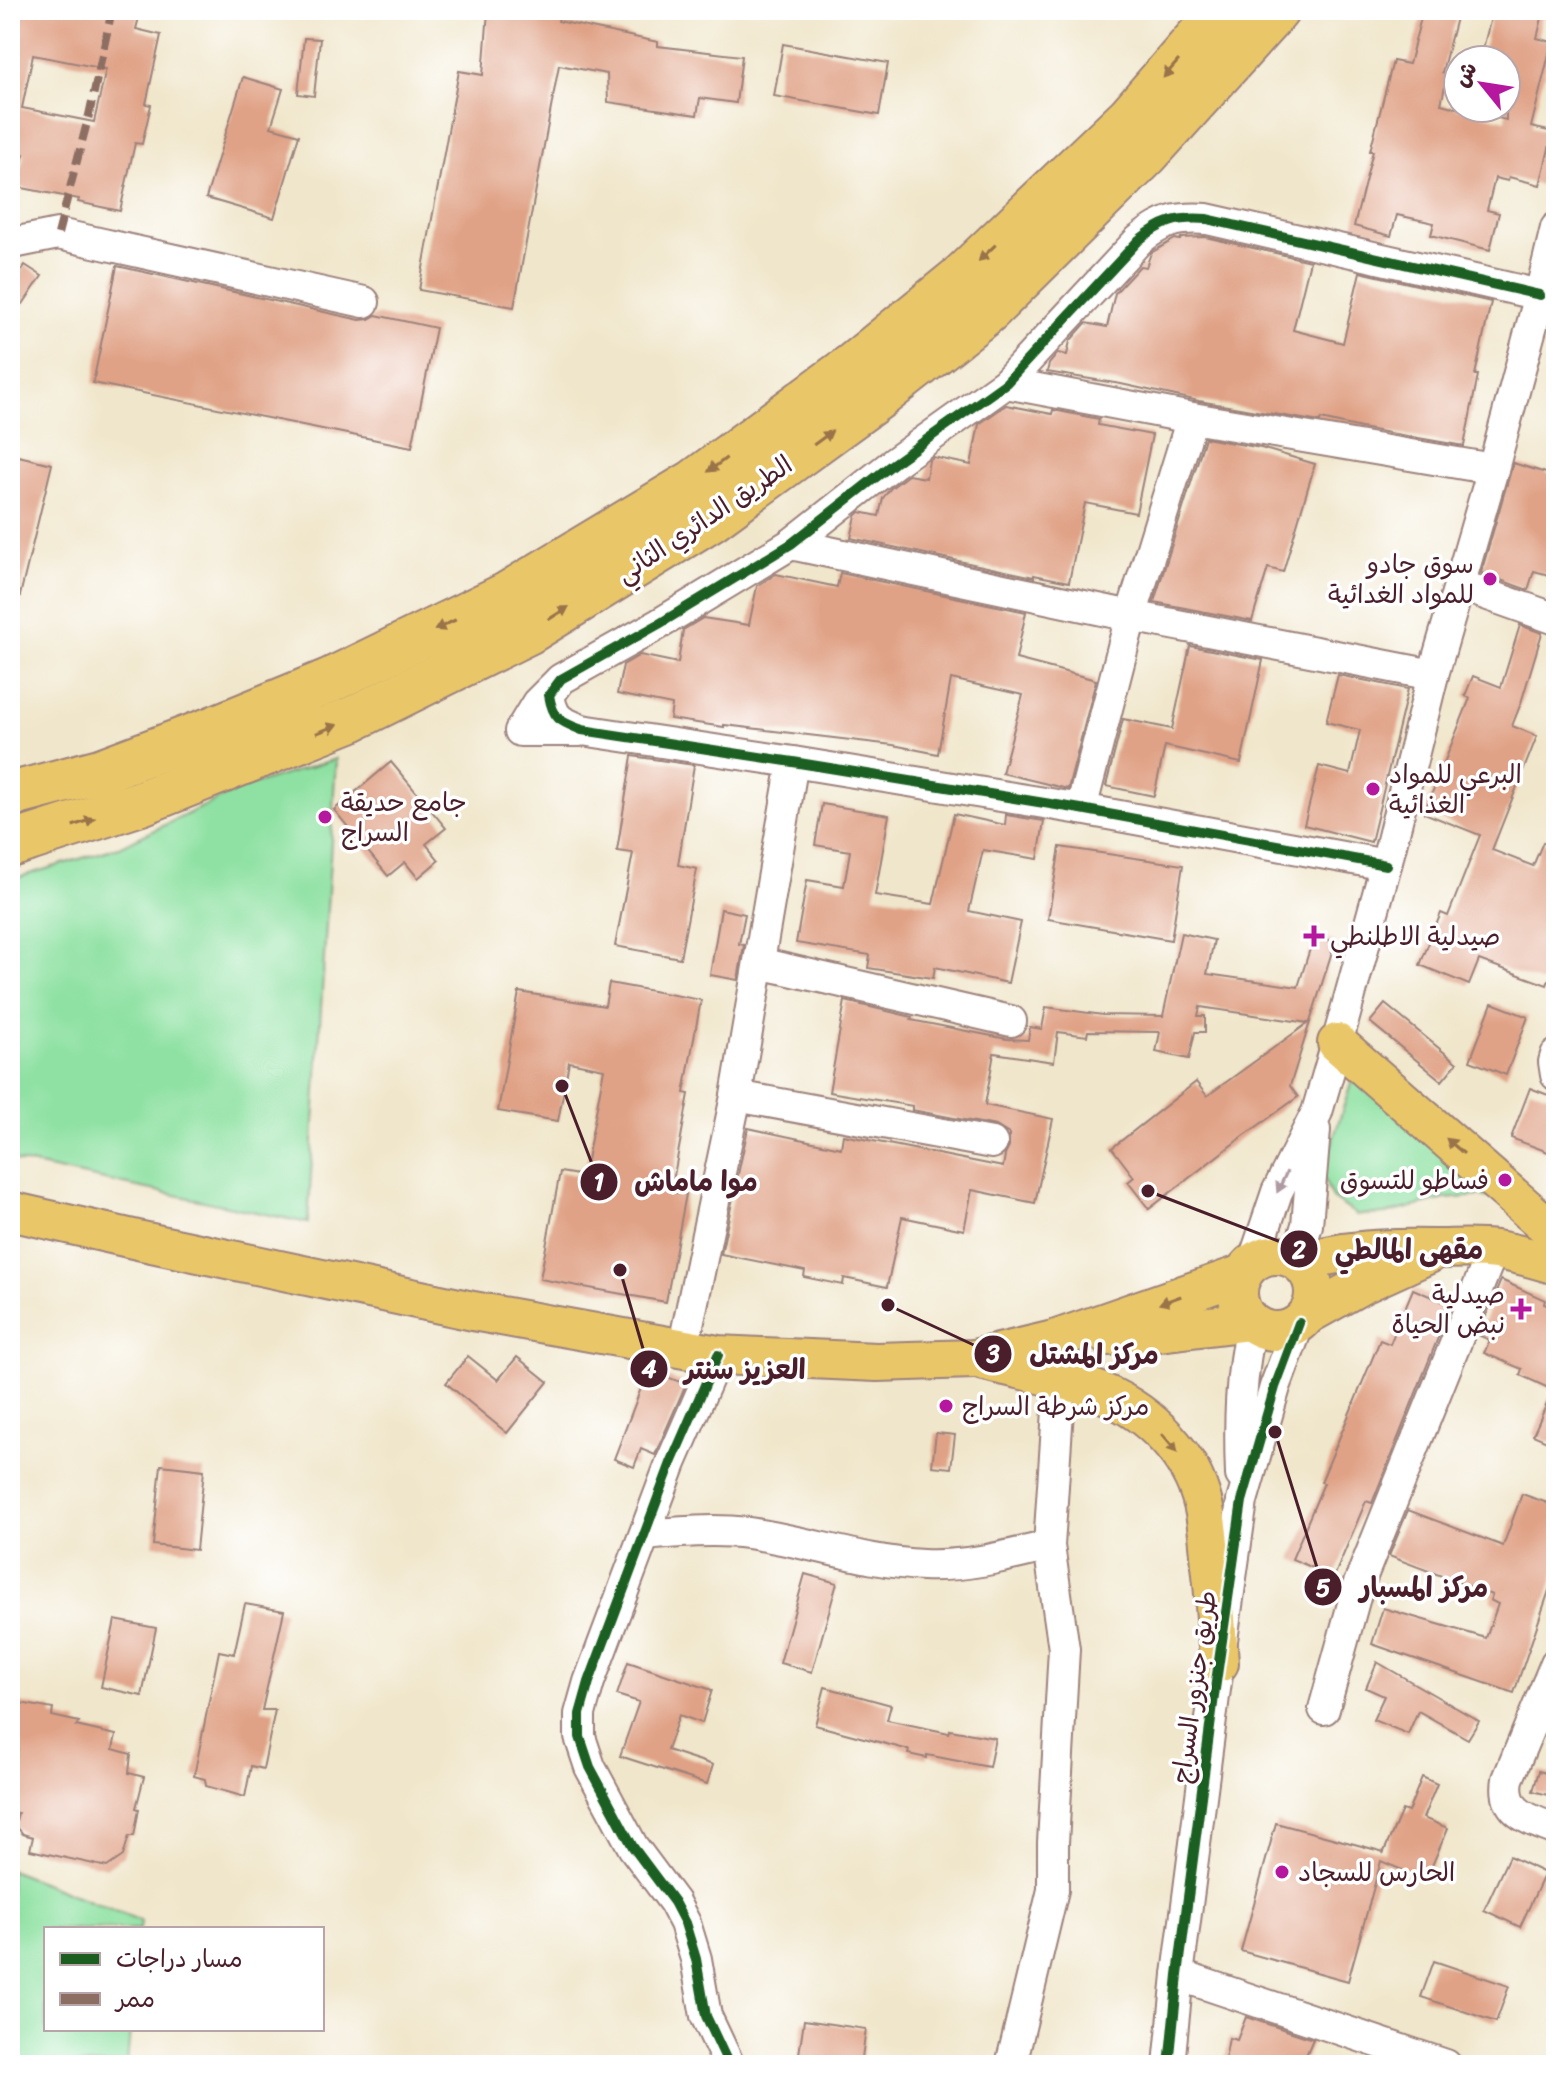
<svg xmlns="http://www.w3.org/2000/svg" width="1566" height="2075" font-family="Sriracha,'Playpen Sans Arabic',sans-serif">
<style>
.green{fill:#8ee1a2;stroke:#6c8066;stroke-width:2}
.building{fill:#e0a286;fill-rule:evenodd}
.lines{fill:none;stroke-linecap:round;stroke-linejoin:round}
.minor-casing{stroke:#9d827b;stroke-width:34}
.major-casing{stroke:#9d827b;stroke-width:42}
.highway-casing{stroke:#9d827b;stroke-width:48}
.minor{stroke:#fff;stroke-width:30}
.major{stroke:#e9c769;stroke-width:38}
.highway{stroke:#e9c769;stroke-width:44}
.quiet{stroke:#8d6e63;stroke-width:8;stroke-dasharray:16 8;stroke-linecap:butt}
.cycleway-casing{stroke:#fff;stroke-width:15}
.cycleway{stroke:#1b5e20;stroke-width:10}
.oneway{fill:#9a734a}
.oneway2{fill:#ae9aa0}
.poi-dot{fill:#b5179e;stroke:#fff;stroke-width:3}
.labels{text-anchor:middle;stroke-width:7;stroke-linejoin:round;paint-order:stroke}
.street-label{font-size:26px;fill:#4a1f2b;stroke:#fff}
.poi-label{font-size:26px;fill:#4a1f2b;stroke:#fff;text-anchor:start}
.leader{fill:none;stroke:#4a1f2b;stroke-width:3}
.callout-dot{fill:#4a1f2b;stroke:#fff;stroke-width:3}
.mark-label{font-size:24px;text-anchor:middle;font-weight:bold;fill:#fff}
.callout-label{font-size:28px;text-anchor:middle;font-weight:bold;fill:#4a1f2b;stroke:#fff;stroke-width:7;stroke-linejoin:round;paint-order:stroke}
</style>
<rect width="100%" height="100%" fill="#fff"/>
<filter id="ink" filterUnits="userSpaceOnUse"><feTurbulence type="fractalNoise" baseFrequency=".0125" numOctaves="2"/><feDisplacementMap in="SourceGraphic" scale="16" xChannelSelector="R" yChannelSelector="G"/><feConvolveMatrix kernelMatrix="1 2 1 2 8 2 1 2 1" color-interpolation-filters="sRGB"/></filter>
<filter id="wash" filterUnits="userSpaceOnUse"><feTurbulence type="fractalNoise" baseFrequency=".006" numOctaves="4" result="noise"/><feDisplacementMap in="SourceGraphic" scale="32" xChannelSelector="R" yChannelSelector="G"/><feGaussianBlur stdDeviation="1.8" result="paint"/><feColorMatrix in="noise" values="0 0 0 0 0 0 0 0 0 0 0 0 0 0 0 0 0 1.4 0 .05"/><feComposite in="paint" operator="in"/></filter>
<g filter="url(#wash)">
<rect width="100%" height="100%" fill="#f0e6cb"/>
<g class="green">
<path d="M 336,759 L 308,1223 L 10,1160 L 10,880 L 119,847 L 242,788 Z"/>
<path d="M 1357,1065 L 1510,1200 L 1477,1196 L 1445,1199 L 1385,1214 L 1357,1215 L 1332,1198 L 1322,1174 Z"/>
<path d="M 10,1870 L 141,1921 L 140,1929 L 46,1929 L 46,2029 L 130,2029 L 127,2065 L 10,2065 Z"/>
</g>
<g id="blocks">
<g class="building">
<path d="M 13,10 L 141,10 L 136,29 L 161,35 L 146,104 L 151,105 L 142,144 L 135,143 L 120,211 L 78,202 L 79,199 L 17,187 L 24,154 L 10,151 L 10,27 ZM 33,55 L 106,69 L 94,122 L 22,108 Z"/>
<path d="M 1423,10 L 1458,10 L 1442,72 L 1448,74 L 1441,104 L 1506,120 L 1506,60 L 1480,60 L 1493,10 L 1544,10 L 1537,38 L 1552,42 L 1531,127 L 1553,132 L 1540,185 L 1509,177 L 1508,181 L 1495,178 L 1487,210 L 1499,213 L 1490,250 L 1431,235 L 1434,223 L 1397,215 L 1391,236 L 1354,226 L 1373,151 L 1370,151 L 1393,61 L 1409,64 Z"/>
<path d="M 488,11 L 559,17 L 558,21 L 658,42 L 658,46 L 742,56 L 736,103 L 700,98 L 697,115 L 608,102 L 607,74 L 559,65 L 514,307 L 419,290 L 459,71 L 483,75 Z"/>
<path d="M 304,38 L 320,39 L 314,96 L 298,94 Z"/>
<path d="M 783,44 L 888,63 L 879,115 L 774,96 Z"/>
<path d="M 243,77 L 283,89 L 271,127 L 299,135 L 274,218 L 206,198 Z"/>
<path d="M 1205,237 L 1310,261 L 1293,330 L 1343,343 L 1360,272 L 1491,302 L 1475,375 L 1478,375 L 1464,446 L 1361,428 L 1321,419 L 1320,422 L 1199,401 L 1121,384 L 1047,372 L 1049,364 L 1058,353 L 1067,355 L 1070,341 L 1086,323 L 1107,327 L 1115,293 L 1140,266 L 1146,267 L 1151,253 L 1175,239 L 1180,240 L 1181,238 Z"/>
<path d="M 25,265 L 42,276 L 23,304 L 10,296 L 10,289 Z"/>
<path d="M 117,266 L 360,320 L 369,319 L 376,315 L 436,328 L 412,447 L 93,383 Z"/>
<path d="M 1006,405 L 1052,414 L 1053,410 L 1099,419 L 1098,425 L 1152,435 L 1136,513 L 1085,503 L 1069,582 L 1034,575 L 1034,577 L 851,538 L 856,516 L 860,512 L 879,516 L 883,498 L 891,488 L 908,475 L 926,478 L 929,460 L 933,457 L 971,465 L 979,424 Z"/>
<path d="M 1205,438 L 1261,448 L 1315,464 L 1283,572 L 1268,568 L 1252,621 L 1154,602 Z"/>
<path d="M 10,454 L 52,464 L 17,608 L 10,607 Z"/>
<path d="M 1513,463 L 1556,476 L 1556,577 L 1534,571 L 1528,590 L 1481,573 Z"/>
<path d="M 840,573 L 1026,612 L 1016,659 L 1096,680 L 1068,789 L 1002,773 L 1023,695 L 951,679 L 938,754 L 893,745 L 724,725 L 724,727 L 670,719 L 672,705 L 617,694 L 623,665 L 640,655 L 678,663 L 683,630 L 703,618 L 749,625 L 757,586 L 776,574 L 837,587 Z"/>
<path d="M 1520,625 L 1542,633 L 1521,703 L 1512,726 L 1537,736 L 1492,850 L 1533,866 L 1543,842 L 1556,847 L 1556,963 L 1547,985 L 1479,960 L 1469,985 L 1420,965 L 1441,913 L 1448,916 L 1480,835 L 1424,813 L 1470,698 L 1465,696 L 1473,676 L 1501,687 Z"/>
<path d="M 1190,646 L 1263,660 L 1241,763 L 1165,746 L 1154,796 L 1106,786 L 1123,719 L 1172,729 Z"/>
<path d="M 1338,675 L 1408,689 L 1371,842 L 1304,825 L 1319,766 L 1350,774 L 1360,730 L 1326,722 Z"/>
<path d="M 632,756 L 694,765 L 678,865 L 697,869 L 680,958 L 615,946 L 633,853 L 617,851 Z"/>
<path d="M 391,762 L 446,828 L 426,844 L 439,860 L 418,878 L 405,862 L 388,876 L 334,810 Z"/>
<path d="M 822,804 L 889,815 L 875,895 L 933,904 L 954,814 L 1005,825 L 1006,815 L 1044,821 L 1038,859 L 983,850 L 969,911 L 1021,922 L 1008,983 L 935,967 L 933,978 L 868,968 L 870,955 L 796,943 L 807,880 L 844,886 L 850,851 L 815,845 Z"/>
<path d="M 1060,847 L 1183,865 L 1171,940 L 1048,919 Z"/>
<path d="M 721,909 L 745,914 L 739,944 L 744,945 L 738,980 L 710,975 Z"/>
<path d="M 1181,933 L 1214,940 L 1207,974 L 1298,987 L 1314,936 L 1335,942 L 1290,1086 L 1298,1097 L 1238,1140 L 1149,1209 L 1128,1182 L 1134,1177 L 1112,1148 L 1196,1082 L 1207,1096 L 1308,1023 L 1200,1007 L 1198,1016 L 1205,1016 L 1205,1032 L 1195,1032 L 1189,1059 L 1156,1052 L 1160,1032 L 1088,1031 L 1087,1036 L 1058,1032 L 1054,1062 L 994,1053 L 985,1105 L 1053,1119 L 1035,1203 L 972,1190 L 964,1230 L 902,1217 L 887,1287 L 844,1278 L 843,1285 L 804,1277 L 805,1271 L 721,1254 L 748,1128 L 841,1148 L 843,1135 L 1003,1167 L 1005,1155 L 1009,1147 L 1009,1134 L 996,1126 L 912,1110 L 913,1106 L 829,1092 L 845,1001 L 912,1017 L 911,1020 L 1007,1039 L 1028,1040 L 1030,1027 L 1042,1029 L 1046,1007 L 1103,1015 L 1163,1016 Z"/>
<path d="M 609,983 L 701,1000 L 684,1093 L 689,1094 L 671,1192 L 686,1194 L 666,1302 L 540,1279 L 560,1172 L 584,1176 L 604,1069 L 569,1062 L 558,1121 L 498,1111 L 519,992 L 605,1006 Z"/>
<path d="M 1492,1003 L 1528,1017 L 1506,1075 L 1470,1061 Z"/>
<path d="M 1385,1004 L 1457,1063 L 1442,1081 L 1370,1022 Z"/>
<path d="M 1530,1088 L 1556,1098 L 1556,1155 L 1511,1138 Z"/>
<path d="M 1501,1280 L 1545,1300 L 1544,1304 L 1556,1309 L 1556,1445 L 1533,1435 L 1553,1390 L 1520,1375 L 1522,1369 L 1484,1353 L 1490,1340 L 1478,1335 Z"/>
<path d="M 1413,1289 L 1451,1305 L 1372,1503 L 1366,1501 L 1334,1577 L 1292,1559 L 1324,1483 L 1321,1482 L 1380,1340 L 1390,1344 Z"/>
<path d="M 468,1356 L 498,1380 L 517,1357 L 548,1382 L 507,1433 L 446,1383 Z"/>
<path d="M 648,1370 L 686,1384 L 655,1455 L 641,1449 L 634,1467 L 614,1459 Z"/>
<path d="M 936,1433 L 955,1435 L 951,1468 L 932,1466 Z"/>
<path d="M 161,1465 L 204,1470 L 196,1550 L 153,1545 Z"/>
<path d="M 1522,1494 L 1556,1506 L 1556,1570 L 1514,1693 L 1372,1644 L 1383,1608 L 1486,1638 L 1498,1604 L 1490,1600 L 1492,1595 L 1389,1556 L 1408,1510 L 1503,1546 Z"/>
<path d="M 805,1574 L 837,1583 L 812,1672 L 780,1663 Z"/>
<path d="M 245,1604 L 284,1611 L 262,1710 L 275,1710 L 263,1769 L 251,1766 L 245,1797 L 206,1786 L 205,1779 L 194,1776 L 219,1651 L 234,1654 Z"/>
<path d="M 115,1620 L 156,1628 L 142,1696 L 101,1687 Z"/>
<path d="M 628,1662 L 712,1690 L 702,1723 L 679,1715 L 667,1750 L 713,1765 L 707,1784 L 620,1756 L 639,1702 L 617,1695 Z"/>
<path d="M 1377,1662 L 1479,1721 L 1468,1739 L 1418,1711 L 1408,1734 L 1373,1720 L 1384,1696 L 1366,1688 Z"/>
<path d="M 825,1687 L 891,1705 L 887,1720 L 949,1733 L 950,1730 L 995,1738 L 989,1767 L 927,1755 L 927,1758 L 908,1754 L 909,1750 L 815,1725 Z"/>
<path d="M 20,1703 L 53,1709 L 52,1716 L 79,1722 L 76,1726 L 116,1735 L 113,1749 L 131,1754 L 129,1773 L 144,1777 L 136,1808 L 139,1809 L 134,1836 L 129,1836 L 123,1856 L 107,1867 L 30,1850 L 33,1837 L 23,1834 L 15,1825 L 18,1813 L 10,1812 L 10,1789 L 18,1748 L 12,1745 Z"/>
<path d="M 1539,1771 L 1556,1776 L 1556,1797 L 1533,1791 Z"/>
<path d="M 1422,1777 L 1437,1784 L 1423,1818 L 1448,1828 L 1426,1880 L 1381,1861 L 1348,1981 L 1241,1951 L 1276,1823 L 1384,1852 L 1383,1854 L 1402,1810 L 1408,1812 Z"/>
<path d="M 1509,1856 L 1545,1873 L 1520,1927 L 1484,1910 Z"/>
<path d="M 1434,1961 L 1509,1986 L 1496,2022 L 1421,1997 Z"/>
<path d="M 1246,2017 L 1313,2039 L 1302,2065 L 1224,2065 L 1229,2038 L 1237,2040 Z"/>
<path d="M 804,2020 L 866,2029 L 861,2065 L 828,2065 L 798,2061 Z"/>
</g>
</g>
</g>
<g filter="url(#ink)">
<use href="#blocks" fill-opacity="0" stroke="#9d827b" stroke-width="2"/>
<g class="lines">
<g class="minor-casing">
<g id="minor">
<path d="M 10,246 L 13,243 L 58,234 L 364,302"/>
<path d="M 1006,383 L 1192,418 L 1493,469"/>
<path d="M 791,544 L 1131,616 L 1433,675"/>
<path d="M 1460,585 L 1556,619"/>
<path d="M 559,681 L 537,703 L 520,731 L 580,731"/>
<path d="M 1081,809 L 1131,616 L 1192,418"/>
<path d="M 1386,865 L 1081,809 L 793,762 L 582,730 C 561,722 553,720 549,695 L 561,679 L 659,624 L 791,544 L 894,463 L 1006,383 L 1139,240 C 1163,221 1176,217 1207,219 L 1540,295"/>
<path d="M 759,963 L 1011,1021"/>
<path d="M 1556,1055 L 1554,1062 L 1556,1075"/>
<path d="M 736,1096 L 992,1143"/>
<path d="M 1296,1261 L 1307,1225 L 1315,1130"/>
<path d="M 1253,1263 L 1277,1192 L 1317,1112 L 1337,1043 L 1386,865 L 1433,675 L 1493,469 L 1540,295 L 1556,228"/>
<path d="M 683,1349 L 736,1096 L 793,762"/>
<path d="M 718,1355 L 671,1463 L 589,1682 L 580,1714 L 580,1737 L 590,1767 L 633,1847 L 674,1902 L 685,1923 L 696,1959 L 706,2016 L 729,2065"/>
<path d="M 1241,1475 C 1239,1423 1240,1373 1252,1322"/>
<path d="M 645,1535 C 679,1532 714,1529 748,1533 C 807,1541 864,1562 923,1565 C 966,1567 1008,1556 1049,1546"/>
<path d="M 1556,1663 L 1508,1779 C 1502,1814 1530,1819 1556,1830"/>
<path d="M 1324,1709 L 1358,1586 L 1493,1250"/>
<path d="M 1178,1975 L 1446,2065"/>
<path d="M 1011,2065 L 1053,1890 L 1053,1843 L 1064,1649 L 1049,1546 L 1060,1380"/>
<path d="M 1169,2065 L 1178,1975 L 1214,1696 L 1242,1501 L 1275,1387 L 1299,1323"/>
</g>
</g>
<g class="major-casing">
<g id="major">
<path d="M 1337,1043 L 1556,1234"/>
<path d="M 10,1211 L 142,1241 L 473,1311 L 718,1355 L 877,1362 L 974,1359 L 1054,1340 L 1243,1274"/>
<circle cx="1276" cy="1293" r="38"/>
<path d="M 1300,1263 C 1344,1249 1388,1248 1434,1249 C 1454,1249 1476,1247 1496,1250 C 1517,1253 1536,1259 1556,1265"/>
<path d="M 1307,1315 L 1361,1285 L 1429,1254"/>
<path d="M 1108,1336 L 1159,1332 L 1250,1321"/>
<path d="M 981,1360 C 1021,1371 1066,1377 1105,1394 C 1151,1414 1191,1455 1203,1504 C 1208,1524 1209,1545 1211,1565 C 1215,1598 1217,1630 1219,1663"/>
</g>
</g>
<g class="highway-casing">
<g id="highway">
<path d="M 10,795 L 100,771 L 212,729 L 329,681 L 506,595 L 694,482 L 853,365 L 960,278 L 1130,116 L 1222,10"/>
<path d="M 10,845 L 141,803 L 352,719 L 528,632 L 711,519 L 884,393 L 988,311 L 1147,154 L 1277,10"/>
</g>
</g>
<use href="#minor" class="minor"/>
<use href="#major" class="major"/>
<use href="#highway" class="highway"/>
<path class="quiet" d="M 58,234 L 89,115 L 112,10"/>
<g class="cycleway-casing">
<g id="cycleway">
<path d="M 1386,865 L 1081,809 L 793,762 L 582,730 C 561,722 553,720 549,695 L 561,679 L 659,624 L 791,544 L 894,463 L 1006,383 L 1139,240 C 1163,221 1176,217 1207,219 L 1540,295"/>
<path d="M 718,1355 L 671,1463 L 589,1682 L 580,1714 L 580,1737 L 590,1767 L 633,1847 L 674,1902 L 685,1923 L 696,1959 L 706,2016 L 729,2065"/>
<path d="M 1169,2065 L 1178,1975 L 1214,1696 L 1242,1501 L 1275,1387 L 1299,1323"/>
</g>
</g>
<use href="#cycleway" class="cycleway"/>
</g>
<defs><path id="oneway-solid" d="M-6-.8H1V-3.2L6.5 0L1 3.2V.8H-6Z" transform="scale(2)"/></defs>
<g class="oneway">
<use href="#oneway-solid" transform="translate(1171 69) rotate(131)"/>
<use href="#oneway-solid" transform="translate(987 253) rotate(136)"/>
<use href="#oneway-solid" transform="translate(823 438) rotate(-36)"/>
<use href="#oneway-solid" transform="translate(717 465) rotate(143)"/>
<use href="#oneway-solid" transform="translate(559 613) rotate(-32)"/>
<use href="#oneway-solid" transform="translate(445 625) rotate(154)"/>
<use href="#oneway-solid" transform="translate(327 729) rotate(-22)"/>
<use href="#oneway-solid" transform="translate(84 822) rotate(-19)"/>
<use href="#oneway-solid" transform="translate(1455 1146) rotate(-139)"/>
<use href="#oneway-solid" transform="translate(1170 1300) rotate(160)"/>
<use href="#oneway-solid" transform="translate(1170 1443) rotate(50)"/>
</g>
<use class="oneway2" href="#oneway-solid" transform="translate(1282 1182) rotate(115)"/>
</g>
<g class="poi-dot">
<circle cx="1490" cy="579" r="8"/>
<circle cx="1373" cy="789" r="8"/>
<circle cx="325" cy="817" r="8"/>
<path d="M1310 924h8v8h8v8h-8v8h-8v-8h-8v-8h8z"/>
<circle cx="1505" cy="1180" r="8"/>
<path d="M1517 1297h8v8h8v8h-8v8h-8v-8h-8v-8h8z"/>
<circle cx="946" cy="1406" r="8"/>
<circle cx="1282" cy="1872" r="8"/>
</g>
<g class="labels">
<g class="street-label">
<text transform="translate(704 519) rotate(-34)" y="9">الطريق الدائري الثاني</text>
<text transform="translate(1194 1687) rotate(-82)" y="9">طريق جنزور السراج</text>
</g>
<g class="poi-label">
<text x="1474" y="573" text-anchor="end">سوق جادو<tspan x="1474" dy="30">للمواد الغدائية</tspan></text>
<text x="1389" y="783">البرعي للمواد<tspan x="1389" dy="30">الغذائية</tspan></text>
<text x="341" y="811">جامع حديقة<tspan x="341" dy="30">السراج</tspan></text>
<text x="1330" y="945">صيدلية الاطلنطي</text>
<text x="1489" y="1189" text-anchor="end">فساطو للتسوق</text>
<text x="1505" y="1303" text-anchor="end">صيدلية<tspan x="1505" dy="30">نبض الحياة</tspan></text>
<text x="962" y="1415">مركز شرطة السراج</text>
<text x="1298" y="1881">الحارس للسجاد</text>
</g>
</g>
<path class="leader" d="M562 1086L599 1182M1148 1191L1299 1249M888 1305L993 1354M620 1270L649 1369M1275 1432L1323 1587"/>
<g class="callout-dot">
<circle cx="562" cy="1086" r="8"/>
<circle cx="1148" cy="1191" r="8"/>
<circle cx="888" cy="1305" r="8"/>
<circle cx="620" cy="1270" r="8"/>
<circle cx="1275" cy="1432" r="8"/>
<circle cx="599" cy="1182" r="20"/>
<circle cx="1299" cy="1249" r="20"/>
<circle cx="993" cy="1354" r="20"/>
<circle cx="649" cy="1369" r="20"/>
<circle cx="1323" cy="1587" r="20"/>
</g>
<g class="mark-label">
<text x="599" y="1190">1</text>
<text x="1299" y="1258">2</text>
<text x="993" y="1362">3</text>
<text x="649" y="1377">4</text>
<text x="1323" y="1596">5</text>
</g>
<g class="callout-label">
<text x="696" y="1191">موا ماماش</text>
<text x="1409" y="1259">مقهى المالطي</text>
<text x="1094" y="1364">مركز المشتل</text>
<text x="745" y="1379">العزيز سنتر</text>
<text x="1424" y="1597">مركز المسبار</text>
</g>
<rect width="1566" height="2075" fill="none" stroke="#fff" stroke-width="40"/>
<rect x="44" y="1927" width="280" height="104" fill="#ffffff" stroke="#b7a5aa" stroke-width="2"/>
<rect x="60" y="1953" width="40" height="12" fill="#1b5e20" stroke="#b7a5aa" stroke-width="2"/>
<text x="116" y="1967" font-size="24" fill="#4a1f2b">مسار دراجات</text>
<rect x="60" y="1993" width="40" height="12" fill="#8d6e63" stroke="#b7a5aa" stroke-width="2"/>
<text x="116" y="2007" font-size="24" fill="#4a1f2b">ممر</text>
<g transform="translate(1482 84) rotate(300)"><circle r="38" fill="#ffffff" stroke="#b7a5aa" stroke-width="2"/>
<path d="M0-6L14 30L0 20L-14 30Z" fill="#b5179e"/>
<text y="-12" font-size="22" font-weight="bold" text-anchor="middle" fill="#4a1f2b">ش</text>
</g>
</svg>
